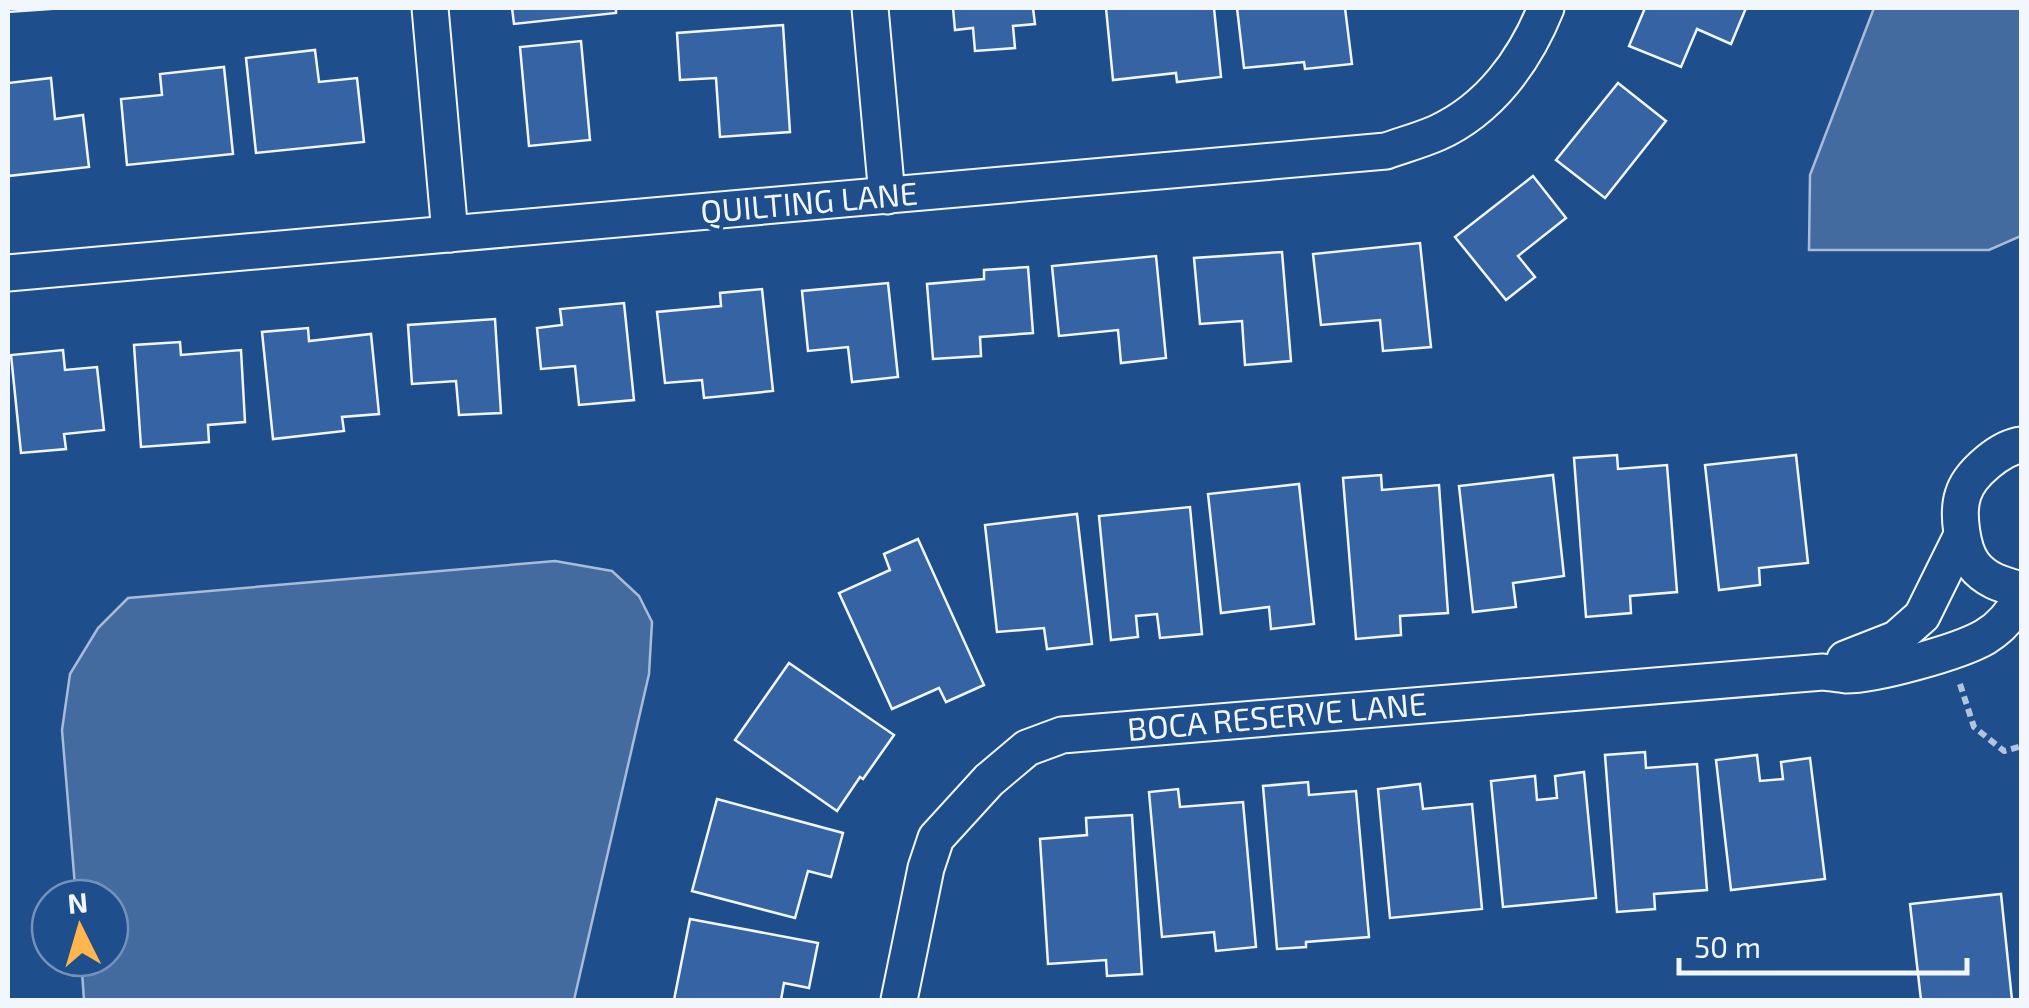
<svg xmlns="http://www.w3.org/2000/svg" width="2029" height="1008" font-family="'Exo 2',sans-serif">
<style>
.water{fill:#446ba0;stroke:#a8bbd7;stroke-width:2.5}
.building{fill:#3563a3;stroke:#f2f6ff;stroke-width:2.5}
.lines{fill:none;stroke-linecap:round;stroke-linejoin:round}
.street-casing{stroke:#f2f6ff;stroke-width:39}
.path{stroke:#b3c4dc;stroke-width:6;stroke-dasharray:8 5;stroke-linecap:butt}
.street{stroke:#1f4e8c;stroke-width:35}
.labels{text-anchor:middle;stroke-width:8;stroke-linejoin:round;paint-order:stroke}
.street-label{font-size:32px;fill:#f2f6ff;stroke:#1f4e8c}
</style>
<rect width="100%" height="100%" fill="#1f4e8c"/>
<g class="water">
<path d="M 1874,8 L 2021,8 L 2021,236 L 1989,250 L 1809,250 L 1810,175 Z"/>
<path d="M 555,561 L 612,571 L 639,596 L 652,622 L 649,674 L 574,1000 L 84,1000 L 81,958 L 110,958 L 110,898 L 76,898 L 62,730 L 70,674 L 98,628 L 128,598 Z"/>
</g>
<g class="building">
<path d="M 8,8 L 64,8 L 8,12 Z"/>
<path d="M 512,8 L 616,8 L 616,13 L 514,24 Z"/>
<path d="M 953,8 L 1033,8 L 1035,24 L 1013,26 L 1015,48 L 975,51 L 973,28 L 955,30 Z"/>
<path d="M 1106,8 L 1214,8 L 1221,77 L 1177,82 L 1176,73 L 1113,80 Z"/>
<path d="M 1237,8 L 1345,8 L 1352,64 L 1305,69 L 1304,62 L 1244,68 Z"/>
<path d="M 1645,8 L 1746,8 L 1731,44 L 1697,29 L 1681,67 L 1629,46 Z"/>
<path d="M 783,25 L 790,132 L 720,137 L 716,78 L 680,80 L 677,33 Z"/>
<path d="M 581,41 L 590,140 L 529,146 L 520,47 Z"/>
<path d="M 315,50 L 319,82 L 357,78 L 364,142 L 256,153 L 246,58 Z"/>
<path d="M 224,67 L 233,154 L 127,165 L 121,99 L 162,95 L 160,74 Z"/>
<path d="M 51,78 L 55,119 L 83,115 L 89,167 L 8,176 L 8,83 Z"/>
<path d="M 1618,83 L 1666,121 L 1605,198 L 1556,160 Z"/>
<path d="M 1533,176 L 1566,218 L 1518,256 L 1535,277 L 1506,300 L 1455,237 Z"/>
<path d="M 1420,243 L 1431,347 L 1383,351 L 1380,320 L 1321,325 L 1313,254 Z"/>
<path d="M 1282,252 L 1291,361 L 1245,365 L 1242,321 L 1200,324 L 1194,258 Z"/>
<path d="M 1156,256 L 1166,358 L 1121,363 L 1118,330 L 1059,336 L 1052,266 Z"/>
<path d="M 1028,267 L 1033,333 L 980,337 L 981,356 L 933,359 L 927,284 L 984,279 L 984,270 Z"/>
<path d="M 888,283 L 898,377 L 852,382 L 848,347 L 808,351 L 802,291 Z"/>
<path d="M 762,289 L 773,391 L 704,398 L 702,380 L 665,383 L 657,312 L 721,306 L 720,293 Z"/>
<path d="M 624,303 L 634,400 L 579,405 L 575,366 L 541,369 L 537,328 L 562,325 L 560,309 Z"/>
<path d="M 495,319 L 501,413 L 459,415 L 456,381 L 412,384 L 408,325 Z"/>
<path d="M 308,328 L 309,341 L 371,334 L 379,414 L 342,417 L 344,431 L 273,439 L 262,332 Z"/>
<path d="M 180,342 L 181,355 L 241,350 L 245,422 L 208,425 L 209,442 L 141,447 L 134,345 Z"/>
<path d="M 63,350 L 65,370 L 97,367 L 104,430 L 64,434 L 66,449 L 21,453 L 11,355 Z"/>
<path d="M 1617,455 L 1618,469 L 1667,465 L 1677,592 L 1630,596 L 1631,613 L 1586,617 L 1574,458 Z"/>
<path d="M 1796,455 L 1808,563 L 1759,568 L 1760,585 L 1719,590 L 1705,465 Z"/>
<path d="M 1381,475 L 1382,490 L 1439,485 L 1448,613 L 1400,616 L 1401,635 L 1356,639 L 1343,478 Z"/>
<path d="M 1553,475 L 1564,576 L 1513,583 L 1516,607 L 1473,612 L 1459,486 Z"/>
<path d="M 1299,484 L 1314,624 L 1271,629 L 1269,607 L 1221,613 L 1208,494 Z"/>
<path d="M 1190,507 L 1202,634 L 1160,638 L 1157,614 L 1136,616 L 1138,637 L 1111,640 L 1099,516 Z"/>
<path d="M 1077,514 L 1092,644 L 1047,649 L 1044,628 L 997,632 L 985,525 Z"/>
<path d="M 918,539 L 984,685 L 946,702 L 939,688 L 892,709 L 839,593 L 890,570 L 884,554 Z"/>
<path d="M 789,663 L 894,735 L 863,779 L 860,777 L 837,811 L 735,740 Z"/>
<path d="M 1645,752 L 1646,768 L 1697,764 L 1707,890 L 1654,894 L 1655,909 L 1617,912 L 1605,755 Z"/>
<path d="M 1757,755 L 1760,781 L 1783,779 L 1781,762 L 1810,758 L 1825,879 L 1731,890 L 1716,760 Z"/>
<path d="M 1584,772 L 1596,898 L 1503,907 L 1491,781 L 1535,776 L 1537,800 L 1557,798 L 1555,776 Z"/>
<path d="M 1308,782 L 1309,795 L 1356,791 L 1369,937 L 1306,942 L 1306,947 L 1277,949 L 1263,786 Z"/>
<path d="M 1420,784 L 1423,809 L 1472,804 L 1482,909 L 1390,918 L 1378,789 Z"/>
<path d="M 1178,789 L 1180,807 L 1243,802 L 1256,947 L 1216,951 L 1214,932 L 1162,937 L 1149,792 Z"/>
<path d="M 717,799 L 843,833 L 831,877 L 808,871 L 795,918 L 692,891 Z"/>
<path d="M 1132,815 L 1142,974 L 1107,976 L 1106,960 L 1048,964 L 1040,839 L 1087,835 L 1086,818 Z"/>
<path d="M 2001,894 L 2012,1000 L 1921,1000 L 1910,904 Z"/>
<path d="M 690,919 L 818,943 L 809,988 L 784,983 L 781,1000 L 674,1000 Z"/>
</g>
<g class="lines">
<g class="street-casing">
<g id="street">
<path d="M 430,8 L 450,234"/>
<path d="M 870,8 L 887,196"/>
<path d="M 8,273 L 1386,151 C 1403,145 1421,140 1437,133 C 1490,109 1525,60 1546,8"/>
<path d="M 2022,445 C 2001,447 1969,474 1963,495 C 1957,513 1962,549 1973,564 C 1986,581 2003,585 2022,590"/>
<path d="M 1845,659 L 1896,639 L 1922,616 L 1961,537"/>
<path d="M 899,1000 L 926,868 L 936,838 L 989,780 L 1027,748 L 1062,735 L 1823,672 C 1830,673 1839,674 1846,675 C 1876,675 1959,652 1985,637 C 2002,627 2013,613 2022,596"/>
</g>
</g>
<path class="path" d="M 1960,684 L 1974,727 L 2004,751 L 2022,746"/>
<use href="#street" class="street"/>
</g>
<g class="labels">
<g class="street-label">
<text transform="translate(809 203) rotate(-5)" y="11">QUILTING LANE</text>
<text transform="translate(1277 717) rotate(-5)" y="11">BOCA RESERVE LANE</text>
</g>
</g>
<rect width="2029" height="1008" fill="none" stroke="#f2f6ff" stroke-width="20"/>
<g transform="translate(80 928) rotate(355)"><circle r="48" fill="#1f4e8c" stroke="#7391ba" stroke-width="2.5"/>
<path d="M0-8L18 38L0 25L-18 38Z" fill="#ffb74d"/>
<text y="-15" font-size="28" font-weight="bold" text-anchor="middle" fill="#f2f6ff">N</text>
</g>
<path d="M1679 958v15h288v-15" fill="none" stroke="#f2f6ff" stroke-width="5"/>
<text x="1694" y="958" font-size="30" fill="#f2f6ff" stroke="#1f4e8c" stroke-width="8" paint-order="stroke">50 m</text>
</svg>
